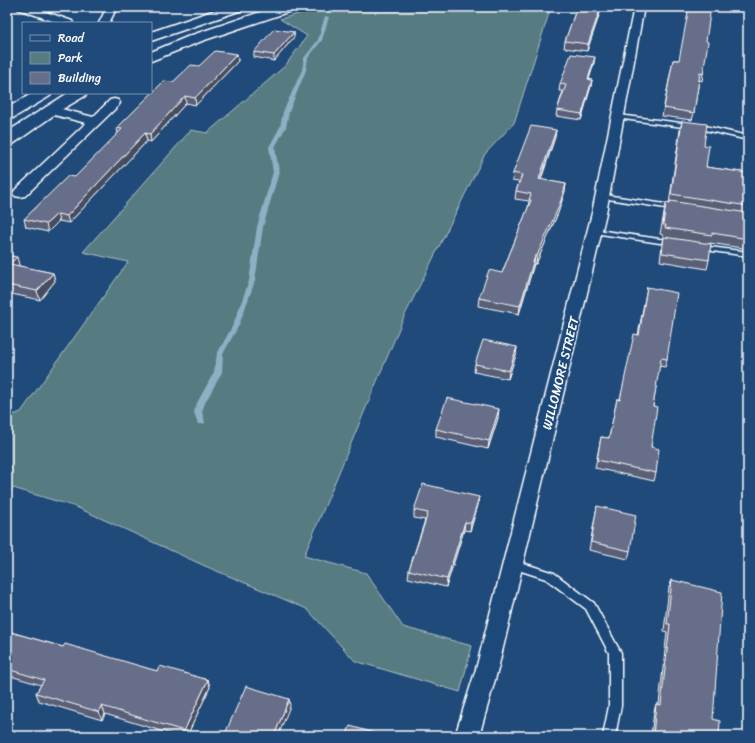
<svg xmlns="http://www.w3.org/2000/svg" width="755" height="743" font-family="Sriracha,sans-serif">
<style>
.green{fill:#567c82;stroke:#aabec0}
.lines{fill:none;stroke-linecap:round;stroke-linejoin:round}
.stream{fill:#8eb0c4;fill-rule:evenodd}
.service-casing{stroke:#fff;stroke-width:3}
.minor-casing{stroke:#fff;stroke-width:3}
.primary-casing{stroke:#fff;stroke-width:3}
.service{fill:#1f4a7a;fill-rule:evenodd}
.minor{fill:#1f4a7a;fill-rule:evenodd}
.primary{fill:#1f4a7a;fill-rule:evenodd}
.wall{fill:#585f76;stroke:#fff}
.shaded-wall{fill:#474d60;stroke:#fff}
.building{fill:#666e89;stroke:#fff}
.labels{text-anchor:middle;stroke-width:3.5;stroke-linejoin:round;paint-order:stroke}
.street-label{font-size:13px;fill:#fff;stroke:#1f4a7a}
</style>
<rect width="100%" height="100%" fill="#1f4a7a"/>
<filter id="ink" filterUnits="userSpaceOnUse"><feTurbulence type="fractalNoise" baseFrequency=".025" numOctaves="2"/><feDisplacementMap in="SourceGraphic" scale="8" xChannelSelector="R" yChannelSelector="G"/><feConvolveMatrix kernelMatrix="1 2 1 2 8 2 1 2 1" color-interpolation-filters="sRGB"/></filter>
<g filter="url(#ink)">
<path class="green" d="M 323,7 L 551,7 L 514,123 L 485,154 L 403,319 L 304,556 L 366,573 L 403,627 L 472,646 L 460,692 L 355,661 L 307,609 L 205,566 L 76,507 L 13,488 L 7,496 L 7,417 L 21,412 L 128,262 L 83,252 L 191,130 L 207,133 L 285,66 L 307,36 L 280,19 Z"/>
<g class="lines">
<path class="stream" d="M 325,16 L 329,17 L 322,40 L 308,58 L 306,70 L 289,112 L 286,127 L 275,147 L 279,172 L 263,227 L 255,281 L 239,325 L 223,354 L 222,372 L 205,403 L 202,412 L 205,422 L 204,424 L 198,424 L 194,412 L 197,403 L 214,372 L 217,354 L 233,325 L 249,281 L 257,227 L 273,172 L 269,147 L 280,127 L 283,112 L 302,70 L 304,58 L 318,40 Z"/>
<g class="service-casing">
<g id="service">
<path d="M 618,115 L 705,126 L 748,136 L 748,140 L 705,130 L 616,118 L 616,116 Z"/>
<path d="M 599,194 L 678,206 L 682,208 L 678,210 L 602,198 L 598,196 Z"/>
<path d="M 591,229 L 673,241 L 677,243 L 673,245 L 594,233 L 590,231 Z"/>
<path d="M 695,245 L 748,252 L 748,256 L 698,249 L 694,247 Z"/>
<path d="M 513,560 L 554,573 L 594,603 L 621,653 L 621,706 L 615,736 L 603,736 L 609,706 L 609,653 L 586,609 L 546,579 L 509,567 L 508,564 L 509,561 Z"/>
</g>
</g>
<g class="minor-casing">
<g id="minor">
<path d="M 17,7 L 32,7 L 72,21 L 73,23 L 58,23 L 18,9 Z"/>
<path d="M 107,7 L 117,7 L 109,23 L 99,23 Z"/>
<path d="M 634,7 L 644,7 L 606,213 L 498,669 L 479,736 L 455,736 L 476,669 L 592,213 Z"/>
<path d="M 114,99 L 118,100 L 120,103 L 118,106 L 25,196 L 20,197 L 15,196 L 13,193 L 15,190 L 86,123 L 46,113 L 44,110 L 46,107 L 50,106 L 93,117 L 110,100 Z"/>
</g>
</g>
<g class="primary-casing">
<g id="primary">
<path d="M 224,7 L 244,7 L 242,10 L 151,41 L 151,32 Z"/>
<path d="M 275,7 L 296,7 L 294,10 L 202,41 L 151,61 L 151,52 L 192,35 Z"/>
<path d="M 33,93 L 52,93 L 50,96 L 13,118 L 7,120 L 7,108 Z"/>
<path d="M 68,93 L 87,93 L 85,96 L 61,110 L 13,144 L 7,145 L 7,132 Z"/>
</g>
</g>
<use href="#service" class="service"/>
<use href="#minor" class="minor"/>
<use href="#primary" class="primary"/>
</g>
<g class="wall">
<path d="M 577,7 L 602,7 L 587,51 L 564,48 L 565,41 Z"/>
<path d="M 294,32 L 294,37 L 274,61 L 254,57 L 254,52 Z"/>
<path d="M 706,41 L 703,74 L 702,81 L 699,80 L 694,113 L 692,120 L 662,116 L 673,60 L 679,60 Z"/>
<path d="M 237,54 L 238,61 L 196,105 L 186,103 L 151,142 L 147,141 L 69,223 L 59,221 L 48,232 L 26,227 L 24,219 L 75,177 L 118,134 L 117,128 L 173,82 Z"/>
<path d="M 594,63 L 589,79 L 592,80 L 591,86 L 581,120 L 556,116 L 557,110 L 563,91 L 559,91 L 560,84 Z"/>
<path d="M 682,121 L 704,145 L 706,167 L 748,173 L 748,249 L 710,243 L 709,260 L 707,269 L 660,261 L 662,245 L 664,238 L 663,238 L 663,235 L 660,234 L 666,203 L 669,204 L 680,130 Z"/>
<path d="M 556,130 L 555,137 L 541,180 L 566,184 L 565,191 L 558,213 L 536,264 L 534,264 L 519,314 L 478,306 L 479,298 L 502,273 L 528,208 L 529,201 L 515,199 L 516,191 L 519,182 L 512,181 L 513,173 Z"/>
<path d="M 7,255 L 19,265 L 19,266 L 53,273 L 55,281 L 40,300 L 7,293 Z"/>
<path d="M 647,287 L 667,359 L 665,367 L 659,366 L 653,406 L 651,447 L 656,473 L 654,481 L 595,468 L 601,437 L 609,438 L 617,399 L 620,399 L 638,335 Z"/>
<path d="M 517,347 L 516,355 L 508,379 L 474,372 L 475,364 Z"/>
<path d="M 498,418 L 488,449 L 436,437 L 436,429 Z"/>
<path d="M 478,505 L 470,531 L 464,530 L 446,587 L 408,578 L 409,570 L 425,520 L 414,518 L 414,510 Z"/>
<path d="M 597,506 L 630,551 L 628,559 L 589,550 Z"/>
<path d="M 672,580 L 713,719 L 719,736 L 651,736 L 654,711 L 656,704 L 659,704 L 667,632 L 664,631 L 669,587 Z"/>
<path d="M 7,631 L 63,647 L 157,671 L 208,680 L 210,687 L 187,736 L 178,736 L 105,714 L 102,720 L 39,701 L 36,693 L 41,685 L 7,675 Z"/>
</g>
<g class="shaded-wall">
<path d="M 601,7 L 602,7 L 587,51 L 588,44 Z"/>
<path d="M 294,32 L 294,37 L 274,61 L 274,55 Z"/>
<path d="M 237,54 L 238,61 L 196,105 L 195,98 Z"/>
<path d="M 595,57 L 594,63 L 587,85 L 588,79 Z"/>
<path d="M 592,80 L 591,86 L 581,120 L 582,114 Z"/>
<path d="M 185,96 L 186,103 L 151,142 L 150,134 Z"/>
<path d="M 556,130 L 555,137 L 538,187 L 539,179 Z"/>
<path d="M 145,133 L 147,141 L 69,223 L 67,216 Z"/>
<path d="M 566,184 L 565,191 L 558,213 L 536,264 L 537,256 Z"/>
<path d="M 57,214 L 59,221 L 48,232 L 46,224 Z"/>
<path d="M 535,256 L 534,264 L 519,314 L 520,306 Z"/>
<path d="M 17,257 L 19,265 L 13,272 L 10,264 Z"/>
<path d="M 53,273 L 55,281 L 40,300 L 37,291 Z"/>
<path d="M 517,347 L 516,355 L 508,379 L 509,371 Z"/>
<path d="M 499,409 L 498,418 L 488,449 L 489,441 Z"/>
<path d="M 479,497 L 478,505 L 470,531 L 471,523 Z"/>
<path d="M 465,522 L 464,530 L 446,587 L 447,579 Z"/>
<path d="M 208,680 L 210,687 L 187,736 L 185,736 L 184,731 Z"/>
<path d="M 289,699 L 290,706 L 278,736 L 274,736 Z"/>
<path d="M 102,706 L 105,714 L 102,720 L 99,712 Z"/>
</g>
<g class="building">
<path d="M 577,7 L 601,7 L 588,44 L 565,41 Z"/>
<path d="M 689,7 L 711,7 L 706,41 L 708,42 L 703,74 L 700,73 L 694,113 L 664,108 L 673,60 L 679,60 Z"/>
<path d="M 274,29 L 294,32 L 274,55 L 254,52 Z"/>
<path d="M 215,51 L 237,54 L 195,98 L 185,96 L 150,134 L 145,133 L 67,216 L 57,214 L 46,224 L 24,219 L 68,176 L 75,177 L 122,129 L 117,128 L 164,81 L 173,82 L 191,65 L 199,66 Z"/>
<path d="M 571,54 L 595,57 L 588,79 L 592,80 L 582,114 L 557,110 L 566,85 L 560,84 Z"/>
<path d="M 682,121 L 707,124 L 704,145 L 709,146 L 706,167 L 748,173 L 748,206 L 671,194 Z"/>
<path d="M 531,126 L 556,130 L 539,179 L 566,184 L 559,206 L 537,256 L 535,256 L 520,306 L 479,298 L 489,270 L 502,273 L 531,200 L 529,200 L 531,194 L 516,191 L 522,175 L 513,173 Z"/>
<path d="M 670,201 L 748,213 L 748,239 L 712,233 L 712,235 L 665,228 L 666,225 L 663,225 L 666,203 L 670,204 Z"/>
<path d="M 664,237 L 711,244 L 709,260 L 662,253 Z"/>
<path d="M 7,255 L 17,257 L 10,264 L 53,273 L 37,291 L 7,285 Z"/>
<path d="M 647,287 L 677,293 L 667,359 L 661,358 L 653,406 L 657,407 L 651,447 L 659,449 L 656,473 L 597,460 L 601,437 L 609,438 L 617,399 L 620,400 L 634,334 L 639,335 Z"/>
<path d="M 483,340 L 517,347 L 509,371 L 475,364 Z"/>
<path d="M 447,398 L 499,409 L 489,441 L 436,429 Z"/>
<path d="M 423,484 L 479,497 L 471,523 L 465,522 L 447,579 L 409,570 L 428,513 L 414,510 Z"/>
<path d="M 597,506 L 636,515 L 630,551 L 591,542 Z"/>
<path d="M 672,580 L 722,592 L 713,719 L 720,721 L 719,736 L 653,736 L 656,704 L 661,705 L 670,624 L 667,624 Z"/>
<path d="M 7,631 L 63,647 L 65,644 L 157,671 L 160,666 L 208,680 L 184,731 L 102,706 L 99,712 L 36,693 L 44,680 L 7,669 Z"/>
<path d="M 246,686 L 289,699 L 274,736 L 224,736 Z"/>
<path d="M 350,726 L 385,736 L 346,736 Z"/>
</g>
</g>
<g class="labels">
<g class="street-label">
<text transform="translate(560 373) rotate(-76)" y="5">WILLOMORE STREET</text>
</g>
</g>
<rect width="755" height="743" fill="none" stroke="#1f4a7a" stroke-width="24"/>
<rect x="12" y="12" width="731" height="719" fill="none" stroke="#fff" stroke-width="1.5" filter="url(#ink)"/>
<rect x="22" y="22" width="130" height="72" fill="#1f4a7a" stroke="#7992af"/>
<rect x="30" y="35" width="20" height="6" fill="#1f4a7a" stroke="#7992af"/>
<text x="58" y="42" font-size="12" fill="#ffffff">Road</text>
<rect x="30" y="52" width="20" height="12" fill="#567c82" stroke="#7992af"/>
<text x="58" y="62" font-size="12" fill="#ffffff">Park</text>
<rect x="30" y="72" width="20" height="12" fill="#666e89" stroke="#7992af"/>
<text x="58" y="82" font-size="12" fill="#ffffff">Building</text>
</svg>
